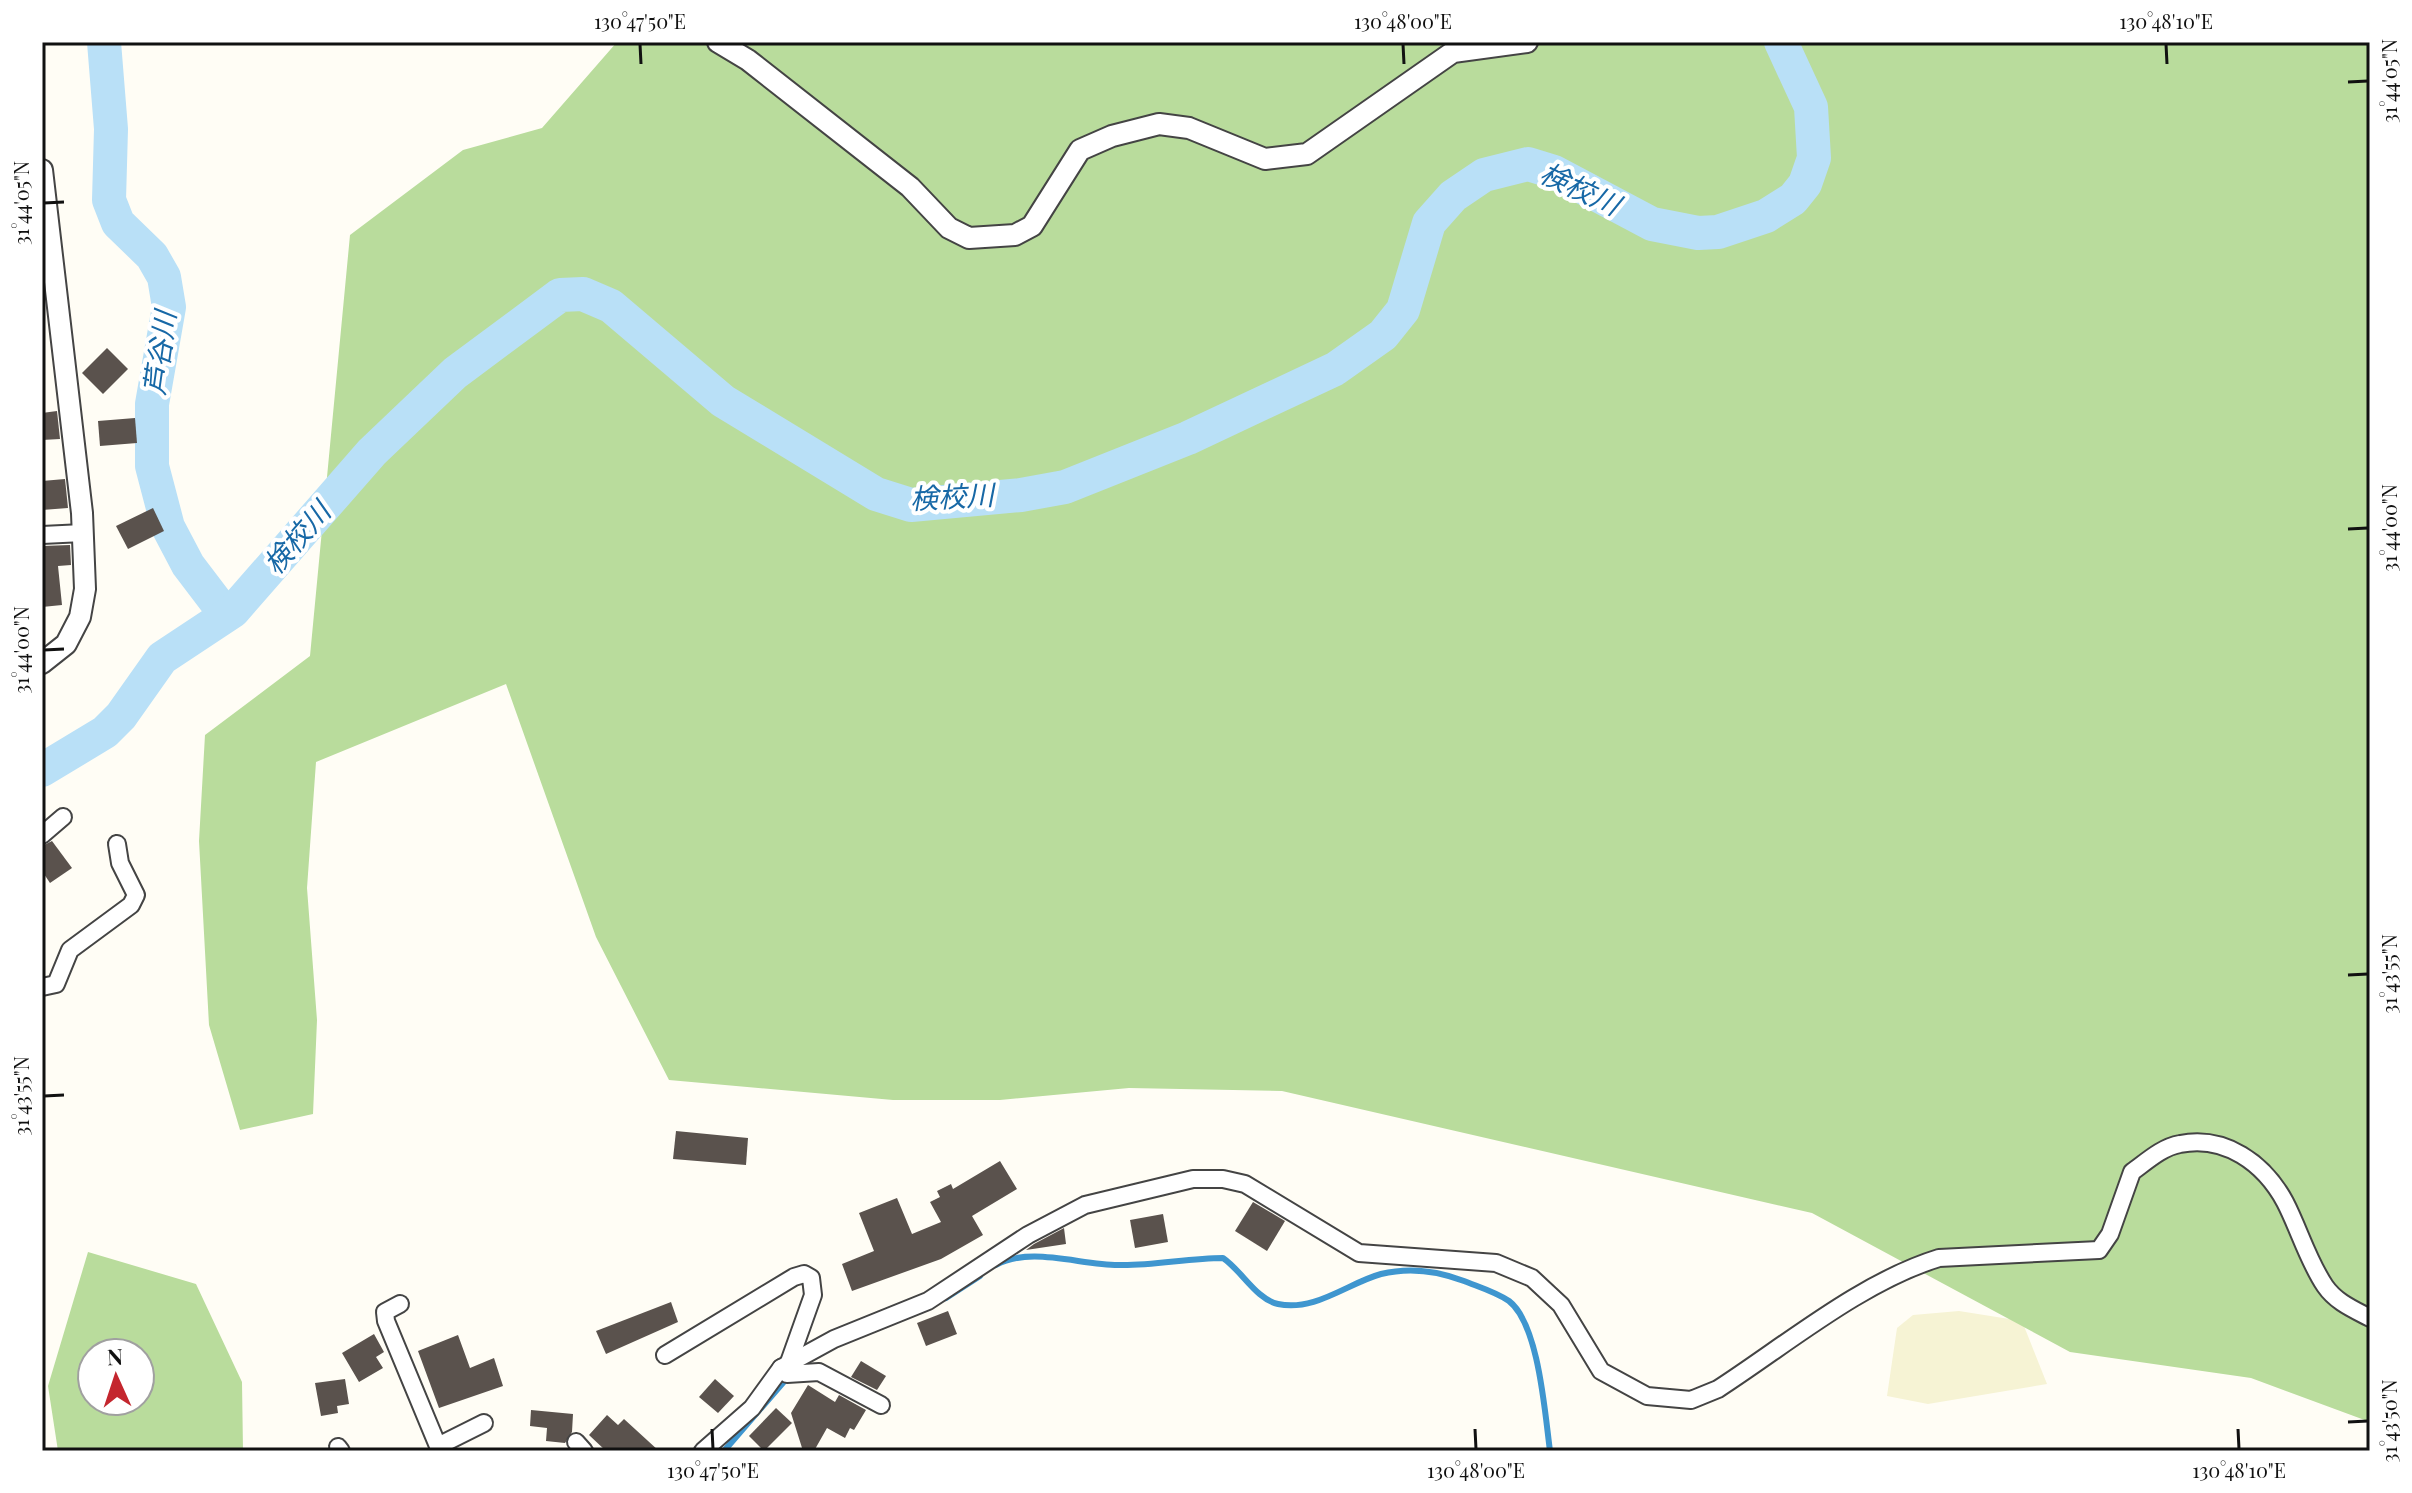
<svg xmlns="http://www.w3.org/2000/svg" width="2412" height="1493" font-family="'Playfair Display','Noto Sans JP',serif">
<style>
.farmland{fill:#f6f3d4}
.forest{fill:#b9dc9c;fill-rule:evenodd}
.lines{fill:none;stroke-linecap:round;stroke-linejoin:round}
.stream{stroke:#3f96cf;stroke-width:6}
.river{stroke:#b9e0f7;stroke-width:34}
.building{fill:#5a524d}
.minor-casing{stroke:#444;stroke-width:20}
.tertiary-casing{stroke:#444;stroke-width:24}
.minor{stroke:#fff;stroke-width:16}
.tertiary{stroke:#fff;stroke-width:20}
.ticks{fill:none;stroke:#111;stroke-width:3}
.labels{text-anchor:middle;stroke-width:8;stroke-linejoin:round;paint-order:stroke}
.water-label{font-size:28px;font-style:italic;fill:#1768a6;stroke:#fff}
.neatline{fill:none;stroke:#111;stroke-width:3}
.ticks-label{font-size:20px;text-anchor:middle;fill:#111}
</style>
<rect width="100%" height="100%" fill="#fffdf5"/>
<path class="farmland" d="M 1959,1311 L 2022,1321 L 2047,1384 L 1928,1404 L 1887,1396 L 1897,1328 L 1913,1315 Z"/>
<g class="forest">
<path d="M 617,42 L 2370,42 L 2370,1422 L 2251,1378 L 2070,1352 L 1812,1213 L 1282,1091 L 1129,1088 L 1000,1100 L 893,1100 L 669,1080 L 596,937 L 506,684 L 316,762 L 307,888 L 317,1020 L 313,1114 L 240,1130 L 209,1025 L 199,841 L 205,735 L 310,656 L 350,235 L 463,150 L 542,128 Z"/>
<path d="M 88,1252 L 196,1284 L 242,1382 L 243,1451 L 58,1451 L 48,1386 ZM 92,1353 L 140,1353 L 140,1401 L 92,1401 Z"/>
</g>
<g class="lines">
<g class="stream">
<path d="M 996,1265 C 1030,1246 1080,1265 1118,1265 C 1153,1266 1188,1258 1223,1258 C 1242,1271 1256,1299 1278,1304 C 1315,1312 1348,1283 1381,1274 C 1409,1267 1438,1271 1464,1281 C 1479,1287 1496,1292 1509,1301 C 1539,1324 1545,1415 1550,1451"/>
<path d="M 946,1298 L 980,1276"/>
<path d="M 724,1451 L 788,1377"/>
</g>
<g class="river">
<path d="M 104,42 L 111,129 L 109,200 L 118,223 L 152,256 L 164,277 L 169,307 L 152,404 L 152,466 L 168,527 L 188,565 L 226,615"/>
<path d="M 42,770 L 105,732 L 121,716 L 162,658 L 233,611 L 372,452 L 455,373 L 560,295 L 583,294 L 611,306 L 723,401 L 876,494 L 911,505 L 1021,495 L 1065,487 L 1188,438 L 1335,369 L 1383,335 L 1403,310 L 1429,223 L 1453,196 L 1484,175 L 1528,164 L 1554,172 L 1652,224 L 1698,233 L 1718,232 L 1766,216 L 1793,199 L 1805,184 L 1814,158 L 1811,107 L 1781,42"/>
</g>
</g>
<g class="building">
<path d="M 107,348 L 128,369 L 103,394 L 82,373 Z"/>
<path d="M 57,411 L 60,439 L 42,440 L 42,413 Z"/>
<path d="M 135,418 L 137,443 L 100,446 L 98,421 Z"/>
<path d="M 65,479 L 68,508 L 42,510 L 42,481 Z"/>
<path d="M 153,508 L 164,531 L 128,549 L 116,526 Z"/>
<path d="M 70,545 L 71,565 L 58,566 L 62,605 L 42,607 L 42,546 Z"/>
<path d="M 52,841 L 72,868 L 50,883 L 42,871 L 42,846 Z"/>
<path d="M 676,1131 L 748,1138 L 746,1165 L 673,1159 Z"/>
<path d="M 1000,1161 L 1017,1189 L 972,1216 L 983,1235 L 941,1259 L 852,1291 L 842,1264 L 874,1251 L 859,1213 L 897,1198 L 912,1234 L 941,1222 L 930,1202 L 940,1197 L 937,1191 L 951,1184 L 953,1189 Z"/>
<path d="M 1253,1202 L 1285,1221 L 1267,1251 L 1235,1231 Z"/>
<path d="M 1163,1214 L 1168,1242 L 1135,1248 L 1130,1220 Z"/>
<path d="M 1064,1228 L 1066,1244 L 1026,1250 L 1034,1244 Z"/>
<path d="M 671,1302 L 678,1322 L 606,1354 L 596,1331 Z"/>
<path d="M 948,1311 L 957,1334 L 926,1346 L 917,1323 Z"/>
<path d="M 374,1334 L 384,1352 L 376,1357 L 383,1368 L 359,1382 L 342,1353 Z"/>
<path d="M 458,1335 L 470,1368 L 494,1358 L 503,1386 L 439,1408 L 418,1351 Z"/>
<path d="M 861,1361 L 886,1376 L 877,1390 L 851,1377 Z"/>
<path d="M 345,1379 L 349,1404 L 337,1406 L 338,1413 L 321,1416 L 315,1383 Z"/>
<path d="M 715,1379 L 734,1396 L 718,1413 L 699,1397 Z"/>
<path d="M 808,1385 L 835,1402 L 839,1395 L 866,1410 L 854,1430 L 850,1428 L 845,1438 L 827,1428 L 814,1451 L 803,1451 L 791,1413 Z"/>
<path d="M 776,1408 L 792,1423 L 764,1451 L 749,1436 Z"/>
<path d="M 531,1410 L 573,1414 L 572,1432 L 565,1443 L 546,1441 L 547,1428 L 530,1426 Z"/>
<path d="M 607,1415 L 618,1425 L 624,1419 L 659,1451 L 606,1451 L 589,1435 Z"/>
</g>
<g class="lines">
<g class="minor-casing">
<g id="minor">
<path d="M 42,535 L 83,533"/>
<path d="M 42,835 L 63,817"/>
<path d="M 42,987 L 56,984 L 70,950 L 131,905 L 136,895 L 120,863 L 117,844"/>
<path d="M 400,1304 L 385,1312 L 386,1321 L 440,1451"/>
<path d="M 665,1355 L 794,1277 L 804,1274 L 811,1278 L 813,1295 L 788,1365"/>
<path d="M 781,1368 L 787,1374 L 819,1372 L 881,1405"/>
<path d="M 576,1442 L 584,1451"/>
<path d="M 438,1446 L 484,1423"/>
<path d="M 338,1447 L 341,1451"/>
<path d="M 703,1451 L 752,1408 L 781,1368 L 834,1339 L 928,1301 L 1028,1235 L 1085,1205 L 1193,1179 L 1223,1179 L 1245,1184 L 1359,1253 L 1496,1263 L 1532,1278 L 1561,1305 L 1601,1371 L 1647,1396 L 1691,1400 L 1718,1389 C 1786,1345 1861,1282 1939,1258 L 2099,1250 L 2110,1234 L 2132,1172 C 2146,1162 2162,1147 2180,1144 C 2225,1135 2264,1163 2285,1202 C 2299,1229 2308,1261 2325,1286 C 2336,1302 2353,1309 2370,1318"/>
</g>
</g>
<g class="tertiary-casing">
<g id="tertiary">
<path d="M 718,42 L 748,60 L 910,187 L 949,228 L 969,238 L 1015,235 L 1032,226 L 1080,150 L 1112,136 L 1159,124 L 1189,128 L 1265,159 L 1307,154 L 1453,52 L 1527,42"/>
<path d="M 42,170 L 82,513 L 85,589 L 80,617 L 66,644 L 42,663"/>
</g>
</g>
<use href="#minor" class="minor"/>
<use href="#tertiary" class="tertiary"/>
</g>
<path class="ticks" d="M 640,44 L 641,64M 1403,44 L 1404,64M 2166,44 L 2167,64M 2348,82 L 2368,81M 44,203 L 64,202M 2348,529 L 2368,528M 44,650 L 64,649M 2348,975 L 2368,974M 44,1096 L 64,1095M 2348,1422 L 2368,1421M 712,1429 L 713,1449M 1475,1429 L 1476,1449M 2238,1429 L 2239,1449"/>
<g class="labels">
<g class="water-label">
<text transform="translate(1580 189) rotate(25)" y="10">検校川</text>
<text transform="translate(160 353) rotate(-82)" y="10">芦谷川</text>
<text transform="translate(952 497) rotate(-3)" y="10">検校川</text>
<text transform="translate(297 538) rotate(-49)" y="10">検校川</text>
</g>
</g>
<rect width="2412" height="1493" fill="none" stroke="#ffffff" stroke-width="88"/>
<g transform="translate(116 1377) rotate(357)"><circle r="38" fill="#ffffff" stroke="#a0a0a0" stroke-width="2"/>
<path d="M0-6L14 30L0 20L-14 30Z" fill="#c4262e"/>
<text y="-12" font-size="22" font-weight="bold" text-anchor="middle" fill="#111111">N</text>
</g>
<rect x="44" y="44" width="2324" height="1405" class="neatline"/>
<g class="ticks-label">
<text x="640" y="29">130°47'50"E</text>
<text x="1403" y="29">130°48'00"E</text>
<text x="2166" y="29">130°48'10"E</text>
<text transform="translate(2390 81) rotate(-90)" y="7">31°44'05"N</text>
<text transform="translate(22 203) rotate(-90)" y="7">31°44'05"N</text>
<text transform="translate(2390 528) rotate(-90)" y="7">31°44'00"N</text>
<text transform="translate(22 650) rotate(-90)" y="7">31°44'00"N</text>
<text transform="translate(2390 974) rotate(-90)" y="7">31°43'55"N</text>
<text transform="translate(22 1096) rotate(-90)" y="7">31°43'55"N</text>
<text transform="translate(2390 1421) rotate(-90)" y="7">31°43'50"N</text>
<text x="713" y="1478">130°47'50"E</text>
<text x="1476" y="1478">130°48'00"E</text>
<text x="2239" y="1478">130°48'10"E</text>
</g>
</svg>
